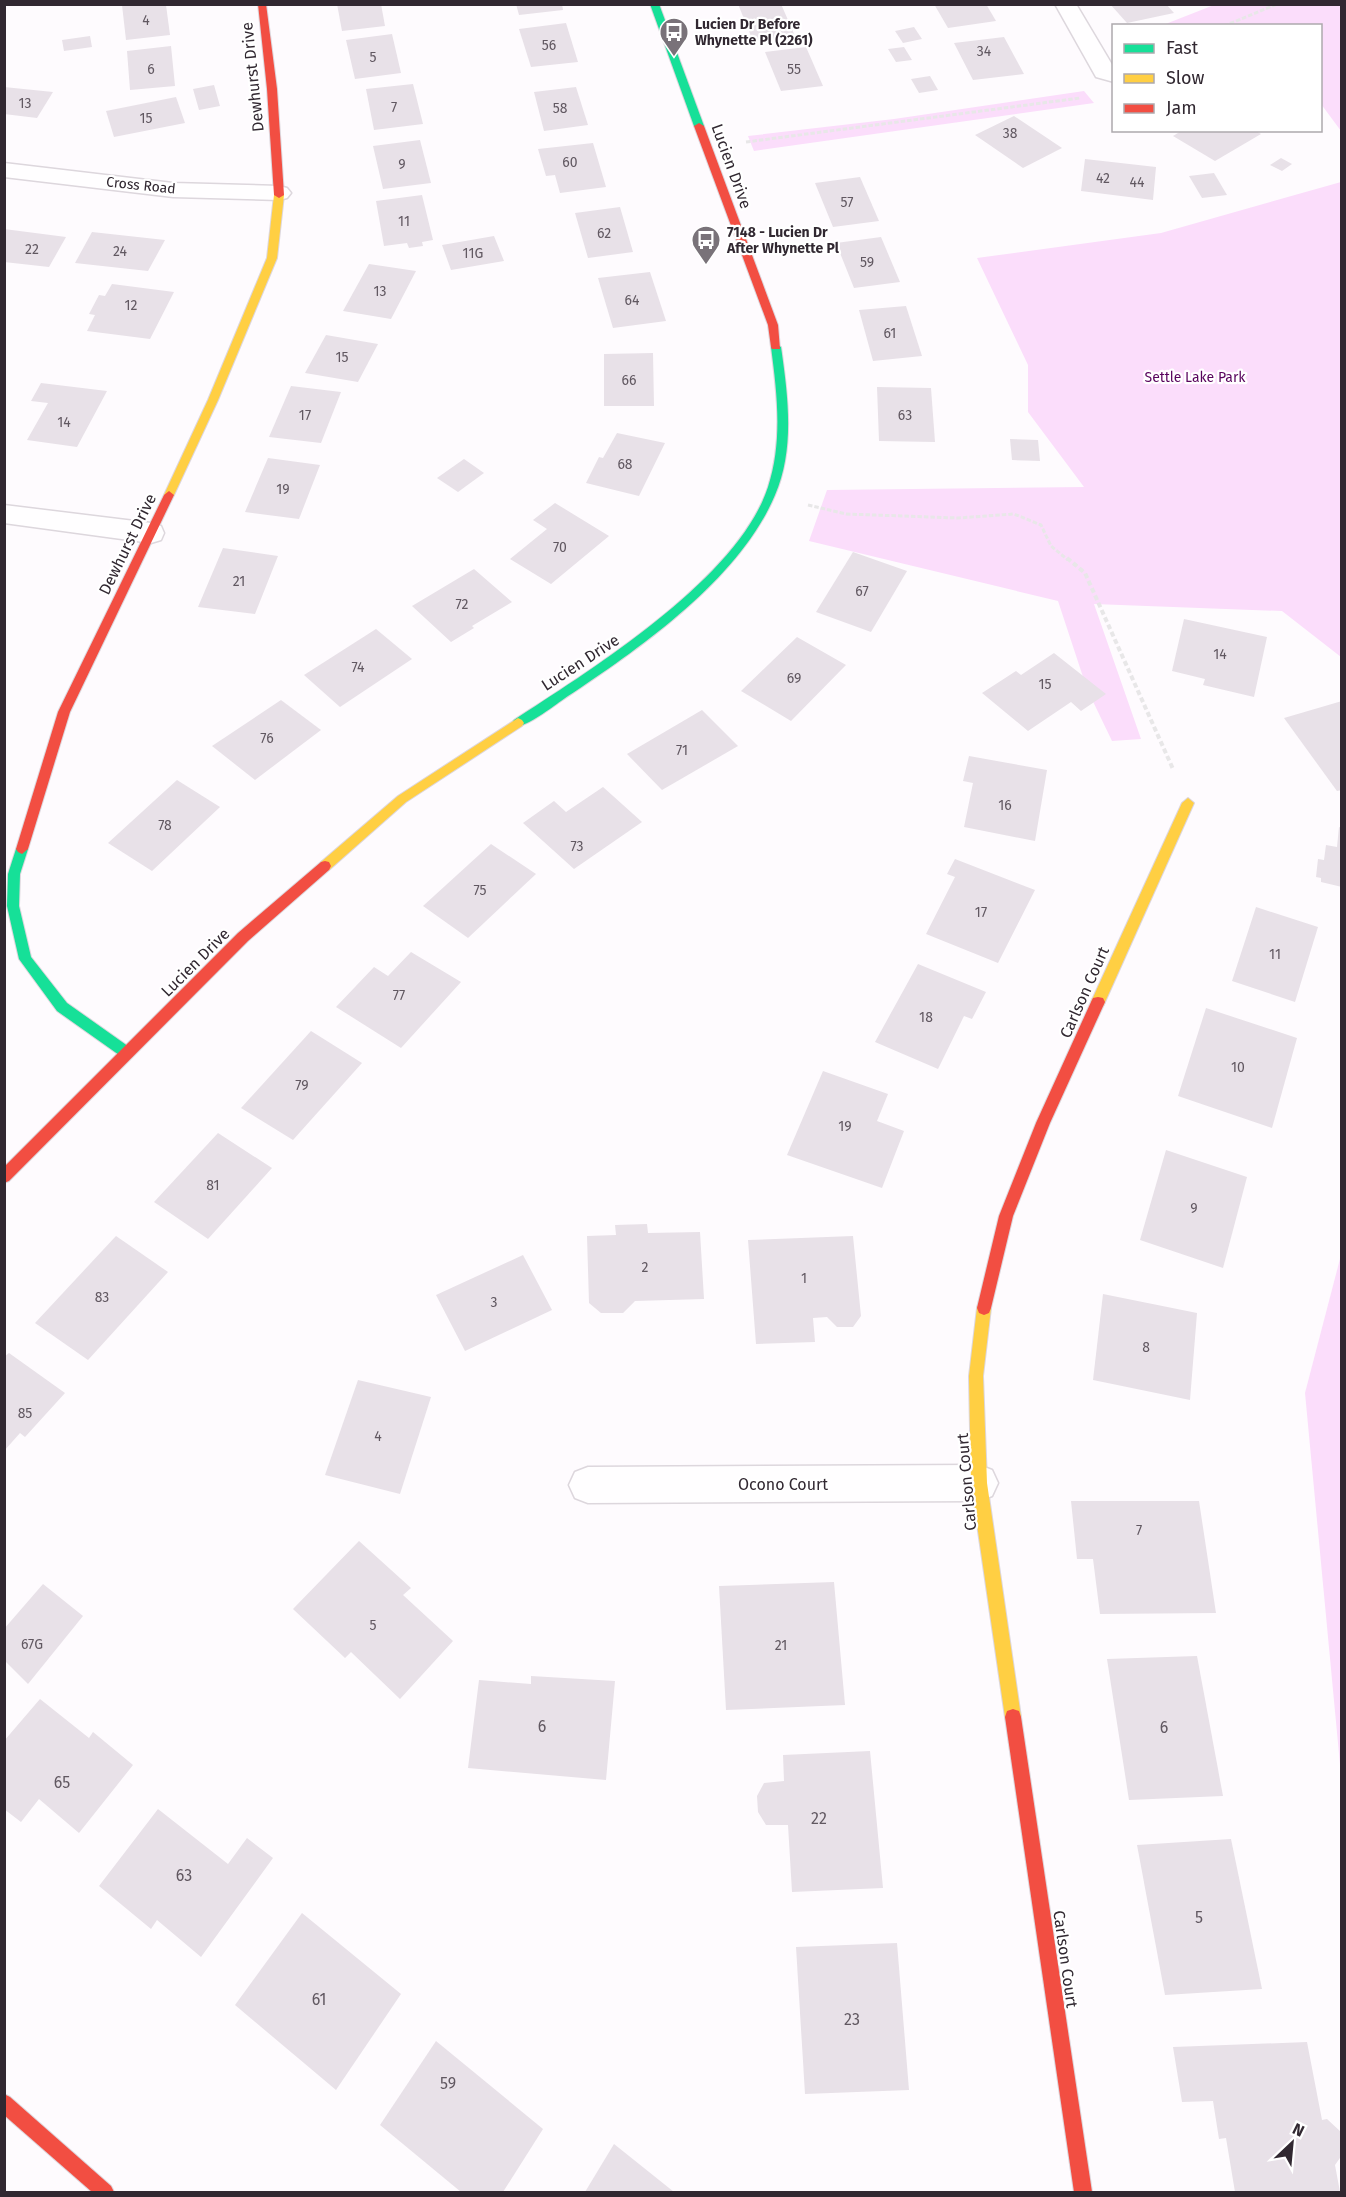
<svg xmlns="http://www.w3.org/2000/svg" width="1346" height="2197" font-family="'Fira Sans',sans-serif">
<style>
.green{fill:#fbddfb}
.building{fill:#e8e1e8}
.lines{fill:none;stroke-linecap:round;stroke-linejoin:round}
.street-casing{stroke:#ddd7dd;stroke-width:3}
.fast-casing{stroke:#ddd7dd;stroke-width:2}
.slow-casing{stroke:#ddd7dd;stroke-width:2}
.jam-casing{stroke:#ddd7dd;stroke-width:2}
.path-far1{stroke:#e8e7e8;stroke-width:3;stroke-dasharray:4.5 2;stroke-linecap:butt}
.path{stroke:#e8e7e8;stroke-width:4;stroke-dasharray:5 3;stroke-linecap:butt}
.street{fill:#fffeff;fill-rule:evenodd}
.fast{fill:#16e098;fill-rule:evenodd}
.slow{fill:#ffcf43;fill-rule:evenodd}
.jam{fill:#f24e42;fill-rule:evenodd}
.labels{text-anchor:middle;stroke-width:4.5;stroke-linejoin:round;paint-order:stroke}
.number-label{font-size:14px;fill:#615861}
.far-poi-label{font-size:14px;font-weight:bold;fill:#312831;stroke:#fff;text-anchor:start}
.far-street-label{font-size:14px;fill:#312831;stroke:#fff}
.far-park-label{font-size:14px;fill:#58045d;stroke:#fff}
.street-label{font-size:16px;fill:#312831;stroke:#fff}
.near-number-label{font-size:16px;fill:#615861}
</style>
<rect width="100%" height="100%" fill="#fefbfe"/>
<g class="green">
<path d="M 1214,5 L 1341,5 L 1341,131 L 1321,104 L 1320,26 L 1163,25 Z"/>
<path d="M 1084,91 L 1094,103 L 754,151 L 748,136 L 894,119 Z"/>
<path d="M 1341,182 L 1341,657 L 1282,611 L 1094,604 L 1141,739 L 1112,741 L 1087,689 L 1058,601 L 809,541 L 827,490 L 1084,487 L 1028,412 L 1028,365 L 977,258 L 1161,233 Z"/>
<path d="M 1341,1255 L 1341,1775 L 1305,1393 Z"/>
</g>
<g class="building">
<path d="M 337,4 L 381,4 L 385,26 L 342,31 Z"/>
<path d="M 516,4 L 562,4 L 563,10 L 519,15 Z"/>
<path d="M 738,4 L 781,4 L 795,36 L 753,41 Z"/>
<path d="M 934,4 L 986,4 L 996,21 L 948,28 Z"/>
<path d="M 1110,4 L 1166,4 L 1174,13 L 1127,23 Z"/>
<path d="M 122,5 L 166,5 L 170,35 L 126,40 Z"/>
<path d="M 566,23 L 578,62 L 531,67 L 519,29 Z"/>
<path d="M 914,27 L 922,39 L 903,43 L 895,31 Z"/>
<path d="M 392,34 L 401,73 L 355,79 L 346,40 Z"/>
<path d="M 90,36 L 92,47 L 64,51 L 62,40 Z"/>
<path d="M 1004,37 L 1024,74 L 973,80 L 954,43 Z"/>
<path d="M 171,46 L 175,86 L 130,90 L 127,51 Z"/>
<path d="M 806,47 L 823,86 L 781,91 L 765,52 Z"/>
<path d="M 904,47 L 912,60 L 896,62 L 888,49 Z"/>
<path d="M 930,76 L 938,90 L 919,93 L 911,79 Z"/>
<path d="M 413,84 L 423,124 L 374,130 L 366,89 Z"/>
<path d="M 214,85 L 220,106 L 199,110 L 193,89 Z"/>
<path d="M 4,87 L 53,92 L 37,118 L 4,114 Z"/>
<path d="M 576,87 L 588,125 L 544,131 L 534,92 Z"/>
<path d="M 176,97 L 185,123 L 114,137 L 106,111 Z"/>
<path d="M 1014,116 L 1062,148 L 1023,168 L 975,135 Z"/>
<path d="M 1183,130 L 1254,130 L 1261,134 L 1215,161 L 1173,136 Z"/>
<path d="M 420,140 L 431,183 L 383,189 L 373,146 Z"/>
<path d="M 593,143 L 606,187 L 560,193 L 555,175 L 546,176 L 538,149 Z"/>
<path d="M 1281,158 L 1292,164 L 1282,171 L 1270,165 Z"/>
<path d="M 1085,159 L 1156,167 L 1153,200 L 1081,191 Z"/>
<path d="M 1214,173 L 1227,195 L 1202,198 L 1189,176 Z"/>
<path d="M 860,177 L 879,221 L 833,227 L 815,183 Z"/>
<path d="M 422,195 L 433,240 L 422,242 L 423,246 L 409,248 L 407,243 L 384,246 L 376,201 Z"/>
<path d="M 620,207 L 633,252 L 588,258 L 575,213 Z"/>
<path d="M 4,229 L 66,237 L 49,267 L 4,262 Z"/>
<path d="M 92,232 L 165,240 L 148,271 L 75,263 Z"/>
<path d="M 494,236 L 504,261 L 451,270 L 442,245 Z"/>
<path d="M 881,237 L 900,282 L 854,288 L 836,243 Z"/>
<path d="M 369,264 L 416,271 L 391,319 L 343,311 Z"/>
<path d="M 650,272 L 666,321 L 613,328 L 598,278 Z"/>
<path d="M 112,284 L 174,292 L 150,339 L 87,331 L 95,315 L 89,314 L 99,295 L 105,296 Z"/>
<path d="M 906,306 L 922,356 L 873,361 L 859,310 Z"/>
<path d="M 326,335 L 378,344 L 358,382 L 305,373 Z"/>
<path d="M 653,353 L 654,406 L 604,406 L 604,354 Z"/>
<path d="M 41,383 L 107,391 L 77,447 L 27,440 L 48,403 L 31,401 Z"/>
<path d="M 291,386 L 341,392 L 321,443 L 269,437 Z"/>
<path d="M 877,387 L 931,388 L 935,442 L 879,441 Z"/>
<path d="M 617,433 L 665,443 L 639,496 L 586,483 L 599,457 L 603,458 Z"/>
<path d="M 1010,439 L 1038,440 L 1040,461 L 1012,460 Z"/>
<path d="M 268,458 L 320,465 L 299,519 L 245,512 Z"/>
<path d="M 464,459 L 484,473 L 458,492 L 437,478 Z"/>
<path d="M 555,503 L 609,536 L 551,584 L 510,559 L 547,529 L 533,520 Z"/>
<path d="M 223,548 L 278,556 L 255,614 L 198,607 Z"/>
<path d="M 853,552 L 907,571 L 871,632 L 816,612 Z"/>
<path d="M 474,569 L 512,602 L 472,626 L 474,628 L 451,642 L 412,606 Z"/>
<path d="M 1184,619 L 1267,637 L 1254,697 L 1203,685 L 1205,679 L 1172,671 Z"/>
<path d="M 376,629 L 412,659 L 340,707 L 304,675 Z"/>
<path d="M 797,637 L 846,665 L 791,721 L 741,691 Z"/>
<path d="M 1054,653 L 1106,694 L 1081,711 L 1071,702 L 1028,731 L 982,693 L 1016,671 L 1021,675 Z"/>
<path d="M 281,700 L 321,730 L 255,780 L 212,746 Z"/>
<path d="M 1342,701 L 1342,790 L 1337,791 L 1284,718 Z"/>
<path d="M 702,710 L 738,746 L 662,790 L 627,754 Z"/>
<path d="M 969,756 L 1047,770 L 1035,841 L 964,827 L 973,783 L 963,781 Z"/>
<path d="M 177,780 L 220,807 L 152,871 L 108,843 Z"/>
<path d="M 603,787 L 642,822 L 574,869 L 523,823 L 554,801 L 566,812 Z"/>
<path d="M 1339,827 L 1342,828 L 1342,887 L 1321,882 L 1321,878 L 1316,877 L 1318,859 L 1324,860 L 1326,845 L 1337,847 Z"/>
<path d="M 491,844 L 536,874 L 468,938 L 423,906 Z"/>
<path d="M 955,859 L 1035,890 L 998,963 L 926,934 L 955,877 L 947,874 Z"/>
<path d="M 1256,907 L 1318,927 L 1295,1002 L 1232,981 Z"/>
<path d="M 411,952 L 461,982 L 401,1048 L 336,1007 L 374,967 L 388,976 Z"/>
<path d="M 918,964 L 986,992 L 972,1019 L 964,1016 L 938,1069 L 875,1042 Z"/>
<path d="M 1206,1008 L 1297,1038 L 1272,1128 L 1178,1096 Z"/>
<path d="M 311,1031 L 362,1063 L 293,1140 L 241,1108 Z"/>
<path d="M 823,1071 L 888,1094 L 877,1121 L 904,1131 L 882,1188 L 787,1155 Z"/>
<path d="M 218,1133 L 272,1168 L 208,1239 L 154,1202 Z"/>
<path d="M 1166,1150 L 1247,1177 L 1223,1268 L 1140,1240 Z"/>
<path d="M 647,1224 L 648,1233 L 700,1232 L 704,1299 L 635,1301 L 623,1313 L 601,1313 L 589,1303 L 587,1236 L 616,1235 L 615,1225 Z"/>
<path d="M 116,1236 L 168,1272 L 88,1360 L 35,1323 Z"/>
<path d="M 853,1236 L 861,1316 L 853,1327 L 837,1327 L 827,1317 L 813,1318 L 815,1342 L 756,1344 L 748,1240 Z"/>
<path d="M 523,1255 L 552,1310 L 465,1351 L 436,1295 Z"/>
<path d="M 1103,1294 L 1197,1313 L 1190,1400 L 1093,1380 Z"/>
<path d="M 9,1353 L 65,1393 L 25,1437 L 20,1433 L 4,1451 L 4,1357 Z"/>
<path d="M 358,1380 L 431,1397 L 400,1494 L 325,1475 Z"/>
<path d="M 1071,1501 L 1199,1501 L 1216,1613 L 1100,1614 L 1093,1559 L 1077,1559 Z"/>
<path d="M 359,1541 L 411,1588 L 403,1595 L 453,1641 L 400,1699 L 351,1652 L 345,1658 L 293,1609 Z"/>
<path d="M 834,1582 L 845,1705 L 726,1710 L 719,1586 Z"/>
<path d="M 43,1584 L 83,1616 L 28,1684 L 4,1660 L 4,1629 Z"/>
<path d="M 1197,1656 L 1223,1796 L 1129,1800 L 1107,1659 Z"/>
<path d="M 531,1676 L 615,1681 L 606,1780 L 468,1768 L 479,1680 L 531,1684 Z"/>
<path d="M 40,1699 L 89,1738 L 93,1732 L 133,1765 L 79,1833 L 39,1799 L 21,1822 L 4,1809 L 4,1741 Z"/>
<path d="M 870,1751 L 883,1888 L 792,1892 L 788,1825 L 766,1825 L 758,1812 L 757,1796 L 764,1783 L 784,1781 L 783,1755 Z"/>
<path d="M 158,1809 L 228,1864 L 247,1838 L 273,1858 L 201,1957 L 157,1920 L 151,1929 L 99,1886 Z"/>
<path d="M 1231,1839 L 1262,1989 L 1165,1995 L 1137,1845 Z"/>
<path d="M 302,1913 L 401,1994 L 336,2090 L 235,2005 Z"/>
<path d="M 897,1943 L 909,2090 L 805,2094 L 796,1947 Z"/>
<path d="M 436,2041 L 543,2129 L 503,2192 L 461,2192 L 380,2125 Z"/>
<path d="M 1307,2042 L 1322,2120 L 1327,2119 L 1341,2132 L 1342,2155 L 1335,2165 L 1340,2192 L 1235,2192 L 1226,2138 L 1219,2139 L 1213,2101 L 1182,2102 L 1173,2047 Z"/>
<path d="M 614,2144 L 674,2192 L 585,2192 Z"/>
</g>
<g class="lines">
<g class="street-casing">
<g id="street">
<path d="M 1055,4 L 1076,4 L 1114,68 L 1114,82 L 1096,77 Z"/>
<path d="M 4,163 L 173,183 L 279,186 L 287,188 L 291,193 L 287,198 L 279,200 L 173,197 L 4,177 Z"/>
<path d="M 4,505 L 151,523 L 161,526 L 164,533 L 161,540 L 151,543 L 4,523 Z"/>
<path d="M 979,1465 L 992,1470 L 998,1483 L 992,1496 L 979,1501 L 588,1503 L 575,1498 L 569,1485 L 575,1472 L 588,1467 Z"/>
</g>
</g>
<g class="fast-casing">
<g id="fast">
<path d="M 650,4 L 659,4 L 704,126 L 702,128 L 694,126 Z"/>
<path d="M 776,344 L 781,347 C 788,396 795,449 775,495 C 739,581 636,651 561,701 C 551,708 524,729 514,726 L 512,723 L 514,720 C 592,669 738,579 768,487 C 783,441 777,393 771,347 Z"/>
<path d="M 22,844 L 28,849 L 20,874 L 19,906 L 31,957 L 67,1003 L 132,1049 L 134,1053 L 132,1057 L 122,1057 L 57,1011 L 19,959 L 7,906 L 8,874 L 16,849 Z"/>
</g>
</g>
<g class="slow-casing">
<g id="slow">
<path d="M 279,192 L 284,195 L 277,258 L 218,400 L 174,495 L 169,499 L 165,498 L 164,495 L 208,400 L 267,258 L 274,195 Z"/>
<path d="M 518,718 L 522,720 L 524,723 L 522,726 L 406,802 L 329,870 L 321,870 L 319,866 L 321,862 L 398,796 Z"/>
<path d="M 1188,798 L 1194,803 L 1105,1002 L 1103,1006 L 1093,1006 L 1091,1002 L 1182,803 Z"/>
<path d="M 984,1301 L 989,1303 L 991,1308 L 983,1376 L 987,1483 L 1021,1717 L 1019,1723 L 1013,1725 L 1007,1723 L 1005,1717 L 971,1483 L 969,1376 L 977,1308 L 979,1303 Z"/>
</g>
</g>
<g class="jam-casing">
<g id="jam">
<path d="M 258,4 L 266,4 L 277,89 L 284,195 L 279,198 L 274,195 L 267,89 Z"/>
<path d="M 699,123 L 704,126 L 778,325 L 780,349 L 772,349 L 771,347 L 768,325 L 694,126 Z"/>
<path d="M 169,491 L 174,495 L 70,712 L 28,849 L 22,854 L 18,852 L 16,849 L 58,712 L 164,495 Z"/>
<path d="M 325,861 L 329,862 L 331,866 L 329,870 L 248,941 L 9,1181 L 4,1183 L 4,1167 L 238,933 L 321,862 Z"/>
<path d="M 1098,997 L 1103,998 L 1105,1002 L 1050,1123 L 1013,1216 L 991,1308 L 989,1313 L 984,1315 L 979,1313 L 977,1308 L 999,1216 L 1036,1123 L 1091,1002 L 1093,998 Z"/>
<path d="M 1013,1709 L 1019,1711 L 1021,1717 L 1092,2192 L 1074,2192 L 1005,1717 L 1007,1711 Z"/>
<path d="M 4,2094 L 10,2097 L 111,2186 L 114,2192 L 92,2192 L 4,2115 Z"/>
</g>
</g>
<g class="path-far1">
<path d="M 1224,26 L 1277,4"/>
<path d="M 746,142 L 1080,98"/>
<path d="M 808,505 L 846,514 L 958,518 L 1014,514 L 1041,525 L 1051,546 L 1068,560"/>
</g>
<path class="path" d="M 1067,558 L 1085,573 L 1173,769"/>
<use href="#street" class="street"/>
<use href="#fast" class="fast"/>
<use href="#slow" class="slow"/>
<use href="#jam" class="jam"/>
</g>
<defs>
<g id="bus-pin" transform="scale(1.5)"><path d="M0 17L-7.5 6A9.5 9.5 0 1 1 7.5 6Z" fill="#797279" stroke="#fff"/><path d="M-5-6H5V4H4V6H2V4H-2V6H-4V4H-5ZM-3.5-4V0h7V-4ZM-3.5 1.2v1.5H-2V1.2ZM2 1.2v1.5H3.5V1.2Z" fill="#fff"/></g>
</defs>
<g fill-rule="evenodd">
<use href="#bus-pin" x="674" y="32"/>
<use href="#bus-pin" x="706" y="240"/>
</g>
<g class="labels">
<g class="number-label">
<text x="146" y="25">4</text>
<text x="549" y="50">56</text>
<text x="984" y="56">34</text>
<text x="373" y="62">5</text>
<text x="151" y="74">6</text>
<text x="794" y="74">55</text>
<text x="25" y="108">13</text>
<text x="394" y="112">7</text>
<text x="560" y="113">58</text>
<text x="146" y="123">15</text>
<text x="1010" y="138">38</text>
<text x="570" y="167">60</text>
<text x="402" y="169">9</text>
<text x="1103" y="183">42</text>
<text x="1137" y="187">44</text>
<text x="847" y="207">57</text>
<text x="404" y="226">11</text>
<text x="604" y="238">62</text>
<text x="32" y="254">22</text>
<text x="120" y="256">24</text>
<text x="473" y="258">11G</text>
<text x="867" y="267">59</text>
<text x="380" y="296">13</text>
<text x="632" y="305">64</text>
<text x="131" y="310">12</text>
<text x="890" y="338">61</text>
<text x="342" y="362">15</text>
<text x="629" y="385">66</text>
<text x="305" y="420">17</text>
<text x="905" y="420">63</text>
<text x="64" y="427">14</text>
<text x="625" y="469">68</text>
<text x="283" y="494">19</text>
<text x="560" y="552">70</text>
<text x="239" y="586">21</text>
<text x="862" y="596">67</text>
<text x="462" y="609">72</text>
<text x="1220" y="659">14</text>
<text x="358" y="672">74</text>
<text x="794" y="683">69</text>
<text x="1045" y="689">15</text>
<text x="267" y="743">76</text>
<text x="682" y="755">71</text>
<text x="1005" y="810">16</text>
<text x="165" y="830">78</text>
<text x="577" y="851">73</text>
<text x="480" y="895">75</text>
<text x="981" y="917">17</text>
<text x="1275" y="959">11</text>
<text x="399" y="1000">77</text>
<text x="926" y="1022">18</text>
<text x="1238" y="1072">10</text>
<text x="302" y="1090">79</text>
<text x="845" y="1131">19</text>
<text x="213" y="1190">81</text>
<text x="1194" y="1213">9</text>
<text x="645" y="1272">2</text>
<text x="804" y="1283">1</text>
<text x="102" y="1302">83</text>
<text x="494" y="1307">3</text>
<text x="1146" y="1352">8</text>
<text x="25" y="1418">85</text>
<text x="378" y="1441">4</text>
<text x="1139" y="1535">7</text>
<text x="373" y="1630">5</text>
<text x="32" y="1649">67G</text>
<text x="781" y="1650">21</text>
</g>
<g class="far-poi-label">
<text x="695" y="29">Lucien Dr Before<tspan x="695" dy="16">Whynette Pl (2261)</tspan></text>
<text x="727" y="237">7148 - Lucien Dr<tspan x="727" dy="16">After Whynette Pl</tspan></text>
</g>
<g class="far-street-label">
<text transform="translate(141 185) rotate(6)" y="5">Cross Road</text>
</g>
<g class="far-park-label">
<text x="1195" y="382">Settle Lake Park</text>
</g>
<g class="street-label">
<text transform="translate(252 77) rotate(-96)" y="6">Dewhurst Drive</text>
<text transform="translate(732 166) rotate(70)" y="6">Lucien Drive</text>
<text transform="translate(127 544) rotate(-64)" y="6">Dewhurst Drive</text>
<text transform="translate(580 662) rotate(-33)" y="6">Lucien Drive</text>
<text transform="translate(195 962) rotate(-45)" y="6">Lucien Drive</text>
<text transform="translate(1084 992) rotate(-66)" y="6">Carlson Court</text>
<text transform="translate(966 1482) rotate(-95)" y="6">Carlson Court</text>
<text x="783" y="1490">Ocono Court</text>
<text transform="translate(1066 1959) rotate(82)" y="6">Carlson Court</text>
</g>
<g class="near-number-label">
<text x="542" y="1732">6</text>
<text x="1164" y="1733">6</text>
<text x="62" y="1788">65</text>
<text x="819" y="1824">22</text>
<text x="184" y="1881">63</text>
<text x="1199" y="1923">5</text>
<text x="319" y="2005">61</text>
<text x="852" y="2025">23</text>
<text x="448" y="2089">59</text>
</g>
</g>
<rect width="1346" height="2197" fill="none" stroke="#312831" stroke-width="12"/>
<rect x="1112" y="24" width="210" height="108" fill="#ffffff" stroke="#ada9ad" stroke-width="1.5"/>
<rect x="1124" y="44" width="30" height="9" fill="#16e098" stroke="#ada9ad" stroke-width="1.5"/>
<text x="1166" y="54" font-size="18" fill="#312831">Fast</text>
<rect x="1124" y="74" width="30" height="9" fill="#ffcf43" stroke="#ada9ad" stroke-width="1.5"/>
<text x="1166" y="84" font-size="18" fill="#312831">Slow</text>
<rect x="1124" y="104" width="30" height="9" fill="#f24e42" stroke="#ada9ad" stroke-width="1.5"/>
<text x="1166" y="114" font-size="18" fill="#312831">Jam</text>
<g transform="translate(1292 2143) rotate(26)" stroke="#ffffff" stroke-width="4.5" paint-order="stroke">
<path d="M0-4.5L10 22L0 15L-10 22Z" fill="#312831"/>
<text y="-9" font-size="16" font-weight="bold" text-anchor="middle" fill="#312831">N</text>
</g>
</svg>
